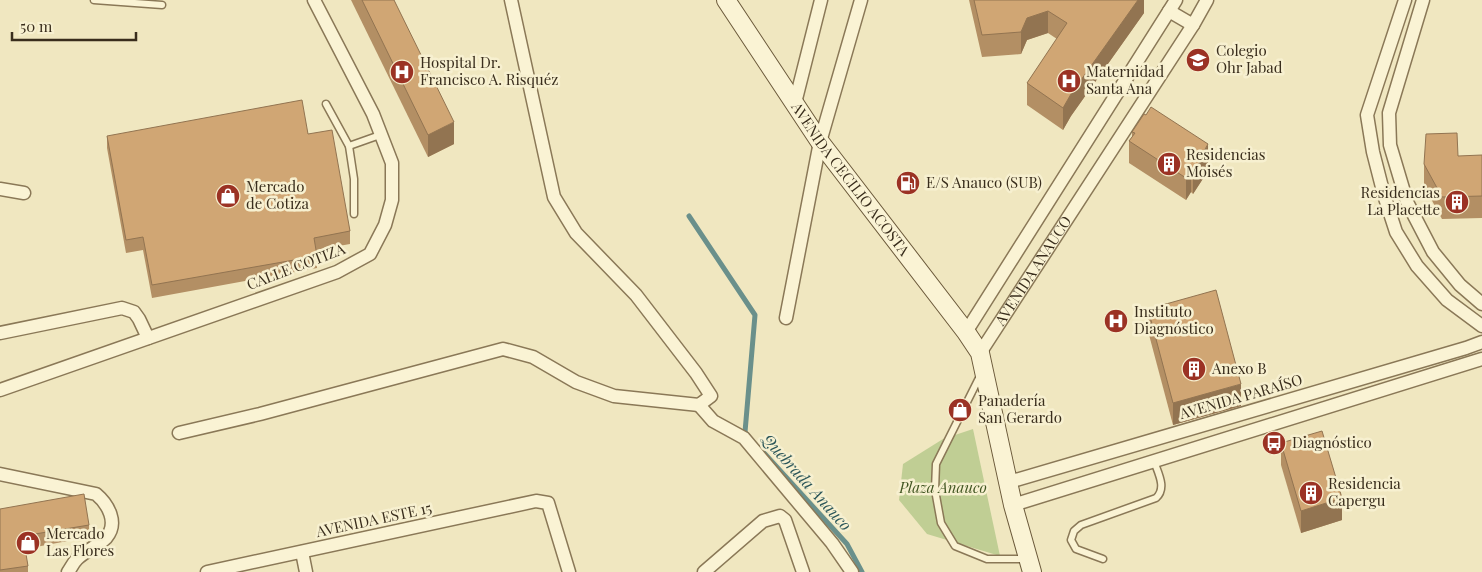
<svg xmlns="http://www.w3.org/2000/svg" width="1482" height="572" font-family="'Playfair Display',serif">
<style>
.green{fill:#c0ce94}
.lines{fill:none;stroke-linecap:round;stroke-linejoin:round}
.stream{stroke:#6a908b;stroke-width:5}
.service-casing{stroke:#8a7857;stroke-width:9}
.minor-casing{stroke:#8a7857;stroke-width:15}
.secondary-casing{stroke:#6b593a;stroke-width:20}
.service{stroke:#faf3d4;stroke-width:6}
.minor{stroke:#faf3d4;stroke-width:12}
.secondary{stroke:#faf3d4;stroke-width:18}
.wall{fill:#b38f64}
.shaded-wall{fill:#927451}
.building{fill:#d0a674;stroke:#927451}
.labels{text-anchor:middle;stroke-width:5;stroke-linejoin:round;paint-order:stroke}
.poi-label{font-size:15px;fill:#392d1c;stroke:#f7f0d0;text-anchor:start}
.street-label{font-size:15px;fill:#392d1c;stroke:#f7f0d0}
.park-label{font-size:15px;font-style:italic;fill:#425622;stroke:#f7f0d0}
.water-label{font-size:16px;font-style:italic;fill:#2b5659;stroke:#f7f0d0}
</style>
<rect width="100%" height="100%" fill="#f0e7c0"/>
<path class="green" d="M 973,429 L 1000,556 L 927,534 L 899,500 L 903,464 L 943,439 Z"/>
<g class="lines">
<g class="stream">
<path d="M 689,216 L 755,315 L 745,432 L 748,436"/>
<path d="M 764,453 L 847,544 L 862,572"/>
</g>
<g class="service-casing">
<g id="service">
<path d="M 94,0 L 162,5"/>
<path d="M 326,104 L 349,146 L 354,179 L 354,214"/>
<path d="M 349,146 L 380,135"/>
<path d="M 980,376 L 936,464 L 935,490 L 941,523 L 955,546 L 987,559 L 1027,559"/>
<path d="M 1103,559 L 1076,549 L 1071,540 L 1074,531 L 1081,525 L 1156,498 C 1167,488 1158,473 1154,461"/>
</g>
</g>
<g class="minor-casing">
<g id="minor">
<path d="M 1405,0 L 1367,115 L 1373,152 L 1384,195 L 1396,232 L 1417,266 L 1447,300 L 1482,326"/>
<path d="M 1423,0 L 1389,113 L 1390,145 L 1407,202 L 1433,252 L 1460,285 L 1482,304"/>
<path d="M 1169,11 L 1193,25"/>
<path d="M 795,103 L 821,0"/>
<path d="M 0,189 L 24,193"/>
<path d="M 786,318 L 820,142 L 861,0"/>
<path d="M 966,332 L 1176,0"/>
<path d="M 0,333 L 122,308 L 134,312 L 139,319 L 148,338"/>
<path id="s1" d="M 980,353 L 1193,25 L 1207,0"/>
<path d="M 0,390 L 337,272 L 370,254 L 385,225 L 392,200 L 392,163 L 373,114 L 314,0"/>
<path d="M 699,405 L 713,421 L 744,438 L 832,543 L 852,572"/>
<path d="M 179,433 L 260,414 L 503,349 L 533,357 L 576,382 L 614,396 L 699,405 L 711,396 L 696,373 L 636,295 L 576,233 L 554,197 L 511,0"/>
<path d="M 0,474 L 96,494 C 108,504 119,523 106,538 C 98,546 85,551 77,559 C 73,563 71,568 68,572"/>
<path d="M 1009,482 L 1466,348 L 1482,342"/>
<path d="M 1013,505 L 1482,359"/>
<path d="M 302,552 L 306,572"/>
<path d="M 207,572 L 536,501 L 548,503 L 569,572"/>
<path d="M 704,572 L 763,521 L 780,516 L 785,520 L 803,572"/>
</g>
</g>
<g class="secondary-casing">
<g id="secondary">
<path id="s2" d="M 726,0 L 820,142 L 966,332 L 980,353 L 1013,505 L 1032,572"/>
</g>
</g>
<use href="#service" class="service"/>
<use href="#minor" class="minor"/>
<use href="#secondary" class="secondary"/>
</g>
<g class="wall">
<path d="M 351,0 L 394,0 L 454,144 L 428,157 Z"/>
<path d="M 969,0 L 1144,0 L 1144,13 L 1071,116 L 1063,130 L 1027,105 L 1027,83 L 1057,39 L 1048,33 L 1027,40 L 1021,54 L 982,57 Z"/>
<path d="M 1132,132 L 1208,166 L 1206,170 L 1206,174 L 1193,194 L 1191,192 L 1186,200 L 1129,163 L 1129,141 L 1132,137 Z"/>
<path d="M 308,134 L 350,231 L 350,244 L 316,250 L 317,256 L 317,268 L 152,298 L 143,250 L 126,253 L 107,148 L 107,136 Z"/>
<path d="M 1482,155 L 1482,218 L 1442,219 L 1424,186 L 1424,164 Z"/>
<path d="M 1148,309 L 1241,406 L 1173,425 L 1148,331 Z"/>
<path d="M 1281,443 L 1342,520 L 1301,533 L 1281,465 Z"/>
<path d="M 0,509 L 89,525 L 89,537 L 25,549 L 28,566 L 28,572 L 0,572 Z"/>
</g>
<g class="shaded-wall">
<path d="M 1138,0 L 1144,0 L 1144,13 L 1071,116 L 1063,130 L 1063,108 L 1071,94 Z"/>
<path d="M 1048,11 L 1048,33 L 1027,40 L 1021,54 L 1021,32 L 1027,18 Z"/>
<path d="M 454,122 L 454,144 L 428,157 L 428,135 Z"/>
<path d="M 1208,144 L 1208,166 L 1206,170 L 1206,174 L 1193,194 L 1193,172 Z"/>
<path d="M 1191,170 L 1191,192 L 1186,200 L 1186,178 Z"/>
<path d="M 1241,384 L 1241,406 L 1173,425 L 1173,403 Z"/>
<path d="M 1342,498 L 1342,520 L 1301,533 L 1301,511 Z"/>
</g>
<g class="building">
<path d="M 362,0 L 394,0 L 454,122 L 428,135 Z"/>
<path d="M 974,0 L 1138,0 L 1071,94 L 1063,108 L 1027,83 L 1067,23 L 1048,11 L 1027,18 L 1021,32 L 982,35 Z"/>
<path d="M 302,100 L 308,134 L 332,130 L 350,231 L 314,238 L 317,256 L 152,285 L 143,237 L 126,240 L 107,136 Z"/>
<path d="M 1151,107 L 1208,144 L 1204,151 L 1206,152 L 1193,172 L 1191,170 L 1186,178 L 1129,141 L 1135,133 L 1132,132 L 1144,114 L 1146,115 Z"/>
<path d="M 1457,133 L 1458,156 L 1482,155 L 1482,196 L 1442,197 L 1424,164 L 1426,134 Z"/>
<path d="M 1216,290 L 1241,384 L 1173,403 L 1148,309 Z"/>
<path d="M 1322,431 L 1342,498 L 1301,511 L 1281,443 Z"/>
<path d="M 84,494 L 89,525 L 23,536 L 28,566 L 0,570 L 0,509 Z"/>
</g>
<defs>
<g id="school-disc" transform="scale(1.25)"><circle r="9.5" fill="#9b3224" stroke="#f7f0d0"/><path d="M0-5L7-2L0 1L-7-2ZM-4 1L0 2.5L4 1V4Q0 6-4 4Z" fill="#fff"/></g>
<g id="hospital-disc" transform="scale(1.25)"><circle r="9.5" fill="#9b3224" stroke="#f7f0d0"/><path d="M-5-5h3v3.5h4V-5h3V5h-3V1.5h-4V5h-3Z" fill="#fff"/></g>
<g id="building-disc" transform="scale(1.25)"><circle r="9.5" fill="#9b3224" stroke="#f7f0d0"/><path d="M-4-6H4V6H1V3H-1V6H-4ZM-2.5-4.3h1.7v1.8h-1.7ZM.8-4.3h1.7v1.8H.8ZM-2.5-1h1.7V.8h-1.7ZM.8-1h1.7V.8H.8Z" fill="#fff"/></g>
<g id="fuel-disc" transform="scale(1.25)"><circle r="9.5" fill="#9b3224" stroke="#f7f0d0"/><path d="M-5.5-6h7V0h2V4h1.3V-2.5L3-4.5l.8-.8L6-3V5H2.5V1h-1V6h-7ZM-4.2-4.7v3.2H.2V-4.7Z" fill="#fff"/></g>
<g id="shop-disc" transform="scale(1.25)"><circle r="9.5" fill="#9b3224" stroke="#f7f0d0"/><path d="M-5-2.5h2.3a2.7 3.5 0 0 1 5.4 0H5L5.5 6h-11ZM-1.5-2.5h3a1.5 2.3 0 0 0-3 0Z" fill="#fff"/></g>
<g id="bus-disc" transform="scale(1.25)"><circle r="9.5" fill="#9b3224" stroke="#f7f0d0"/><path d="M-5-6H5V4H4V6H2V4H-2V6H-4V4H-5ZM-3.5-4V0h7V-4ZM-3.5 1.2v1.5H-2V1.2ZM2 1.2v1.5H3.5V1.2Z" fill="#fff"/></g>
</defs>
<g fill-rule="evenodd">
<use href="#school-disc" x="1198" y="60"/>
<use href="#hospital-disc" x="402" y="72"/>
<use href="#hospital-disc" x="1069" y="81"/>
<use href="#building-disc" x="1169" y="164"/>
<use href="#fuel-disc" x="908" y="183"/>
<use href="#shop-disc" x="228" y="196"/>
<use href="#building-disc" x="1457" y="202"/>
<use href="#hospital-disc" x="1116" y="321"/>
<use href="#building-disc" x="1194" y="369"/>
<use href="#shop-disc" x="960" y="410"/>
<use href="#bus-disc" x="1274" y="443"/>
<use href="#building-disc" x="1311" y="493"/>
<use href="#shop-disc" x="28" y="543"/>
</g>
<g class="labels">
<g class="poi-label">
<text x="1216" y="56">Colegio<tspan x="1216" dy="17">Ohr Jabad</tspan></text>
<text x="420" y="68">Hospital Dr.<tspan x="420" dy="17">Francisco A. Risquéz</tspan></text>
<text x="1086" y="77">Maternidad<tspan x="1086" dy="17">Santa Ana</tspan></text>
<text x="1186" y="160">Residencias<tspan x="1186" dy="17">Moisés</tspan></text>
<text x="926" y="188">E/S Anauco (SUB)</text>
<text x="246" y="192">Mercado<tspan x="246" dy="17">de Cotiza</tspan></text>
<text x="1440" y="198" text-anchor="end">Residencias<tspan x="1440" dy="17">La Placette</tspan></text>
<text x="1134" y="317">Instituto<tspan x="1134" dy="17">Diagnóstico</tspan></text>
<text x="1212" y="374">Anexo B</text>
<text x="978" y="406">Panadería<tspan x="978" dy="17">San Gerardo</tspan></text>
<text x="1292" y="448">Diagnóstico</text>
<text x="1328" y="489">Residencia<tspan x="1328" dy="17">Capergu</tspan></text>
<text x="46" y="539">Mercado<tspan x="46" dy="17">Las Flores</tspan></text>
</g>
<g class="street-label">
<text dy="5" stroke="none"><textPath href="#s2" startOffset="218">AVENIDA CECILIO ACOSTA</textPath></text>
<text transform="translate(296 267) rotate(-21)" y="5">CALLE COTIZA</text>
<text dy="5" stroke="none"><textPath href="#s1" startOffset="98">AVENIDA ANAUCO</textPath></text>
<text transform="translate(1241 397) rotate(-16)" y="5">AVENIDA PARAÍSO</text>
<text transform="translate(374 520) rotate(-12)" y="5">AVENIDA ESTE 15</text>
</g>
<g class="park-label">
<text x="943" y="493">Plaza Anauco</text>
</g>
<g class="water-label">
<text transform="translate(807 482) rotate(48)" y="6">Quebrada Anauco</text>
</g>
</g>
<path d="M12 32v8h124v-8" fill="none" stroke="#392d1c" stroke-width="2.5"/>
<text x="20" y="32" font-size="15" fill="#392d1c" stroke="#f7f0d0" stroke-width="4" paint-order="stroke">50 m</text>
</svg>
